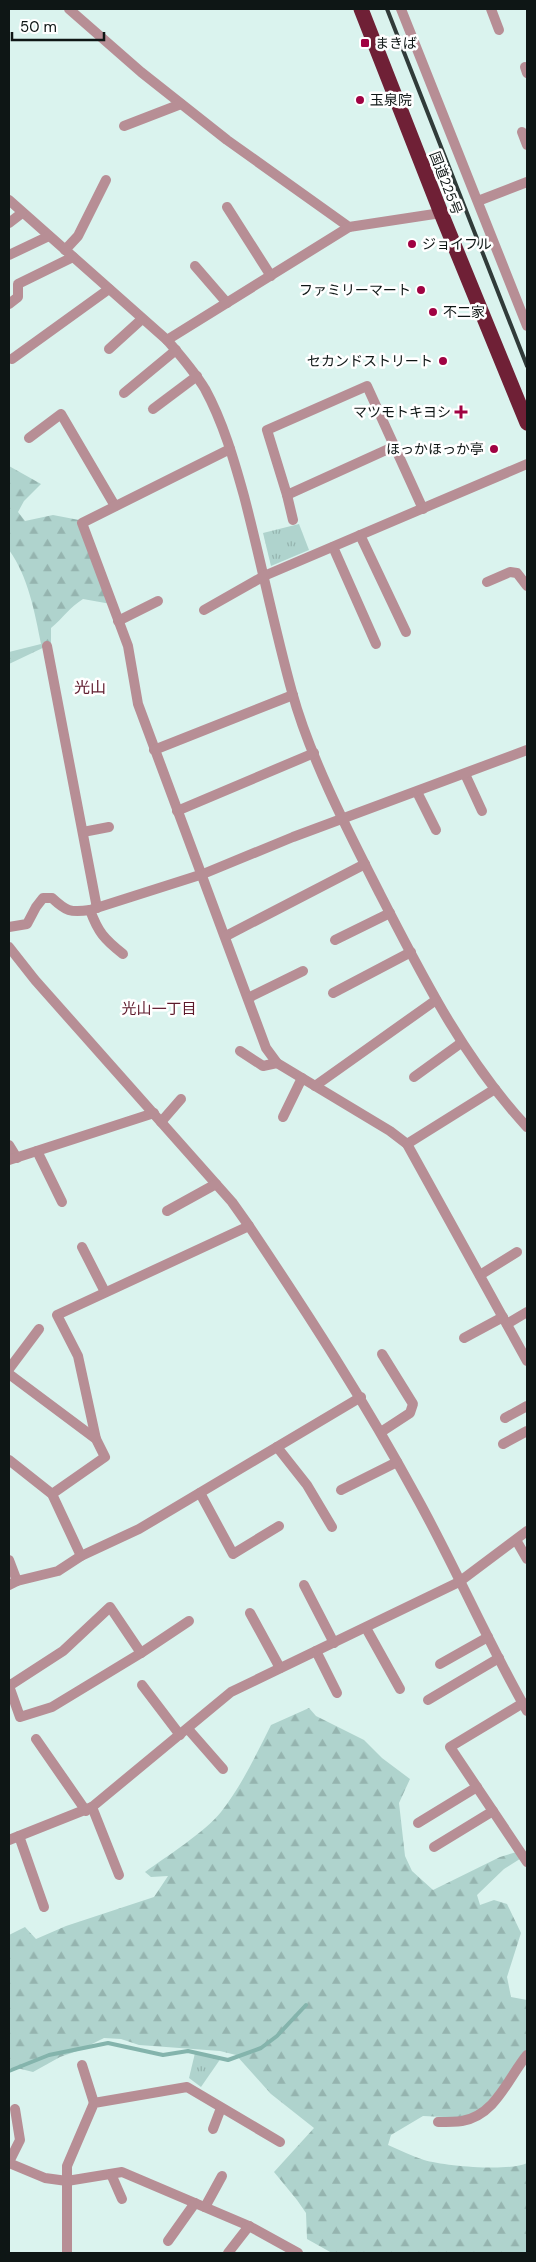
<svg xmlns="http://www.w3.org/2000/svg" width="536" height="2262" font-family="'DM Sans','Noto Sans JP',sans-serif">
<style>
.grass{fill:url(#grass-tufts)}
.forest{fill:url(#forest-firs)}
.lines{fill:none;stroke-linecap:round;stroke-linejoin:round}
.stream{stroke:#84b4ac;stroke-width:4}
.street{stroke:#b78e95;stroke-width:10}
.highway{stroke:#6f2036;stroke-width:15}
.rail{stroke:#303b39;stroke-width:4}
.poi-dot{fill:#a00242;stroke:#fff;stroke-width:2}
.labels{text-anchor:middle;stroke-width:5;stroke-linejoin:round;paint-order:stroke}
.poi-label{font-size:14px;fill:#0e1615;stroke:#fff;text-anchor:start}
.street-label{font-size:14px;fill:#0e1615;stroke:#fff}
.neighbourhood-label{font-size:15px;fill:#5d192b;stroke:#fff}
.quarter-label{font-size:16px;fill:#5d192b;stroke:#fff}
</style>
<defs>
<pattern id="grass-tufts" width="24" height="20" patternUnits="userSpaceOnUse" patternTransform="scale(1.25)"><rect width="24" height="20" fill="#afd3cd"/><path d="M3 7l-1-3M5 7V3M7 7l1-3M15 17l-1-3M17 17v-4M19 17l1-3" fill="none" stroke="#95b4af"/></pattern>
<pattern id="forest-firs" width="22" height="20" patternUnits="userSpaceOnUse" patternTransform="scale(1.25)"><rect width="22" height="20" fill="#afd3cd"/><path d="M5 1l3.5 6h-7zM16 11l3.5 6h-7z" fill="#95b4af"/></pattern>
</defs>
<rect width="100%" height="100%" fill="#daf3ee"/>
<g class="grass">
<path d="M 299,524 L 309,550 L 271,566 L 263,533 Z"/>
<path d="M 195,2053 L 221,2058 L 201,2087 L 189,2078 Z"/>
</g>
<g class="forest">
<path d="M 9,466 L 41,484 L 24,501 L 18,512 L 25,521 L 53,515 L 79,520 L 111,604 L 83,599 C 70,607 63,618 51,628 L 51,644 L 9,664 L 9,652 L 41,644 C 35,613 28,576 9,550 Z"/>
<path d="M 309,1708 L 316,1716 L 364,1740 L 382,1758 L 410,1779 L 399,1803 L 405,1856 L 412,1871 L 433,1890 L 500,1857 L 520,1851 L 523,1857 L 504,1869 L 477,1895 L 480,1905 L 494,1900 L 507,1904 L 521,1933 L 507,1977 L 511,1997 L 527,2000 L 527,2057 L 485,2105 L 463,2124 L 444,2117 L 423,2116 L 391,2135 L 388,2145 C 400,2150 412,2156 424,2160 C 444,2166 509,2172 527,2163 L 527,2253 L 332,2253 L 307,2239 L 306,2213 L 297,2200 L 274,2172 L 314,2128 L 271,2094 L 236,2055 L 220,2051 L 139,2045 L 121,2039 L 104,2038 L 80,2050 L 60,2057 L 33,2072 L 17,2068 L 9,2068 L 9,1935 L 25,1927 L 36,1939 L 66,1926 L 154,1897 L 168,1876 L 151,1877 L 145,1872 C 166,1857 205,1832 221,1812 C 242,1785 256,1755 271,1725 Z"/>
</g>
<g class="lines">
<path class="stream" d="M 9,2071 L 49,2055 L 108,2043 L 163,2055 L 188,2051 L 228,2060 L 261,2048 L 277,2036 L 306,2005"/>
<g class="street">
<path d="M 69,9 L 141,72 L 227,140 L 349,227 L 441,213"/>
<path d="M 401,9 L 527,326"/>
<path d="M 491,9 L 499,30"/>
<path d="M 525,67 L 527,73"/>
<path d="M 124,126 L 181,104"/>
<path d="M 522,132 L 527,145"/>
<path d="M 9,200 L 167,340 C 181,356 194,371 205,389 C 223,422 234,460 244,496 C 261,561 274,627 292,692 C 310,758 349,833 380,894 C 423,977 463,1058 527,1127"/>
<path d="M 478,201 L 527,182"/>
<path d="M 227,207 L 271,276"/>
<path d="M 9,223 L 22,213"/>
<path d="M 65,250 L 78,236 L 106,180"/>
<path d="M 9,255 L 49,236"/>
<path d="M 195,266 L 227,303"/>
<path d="M 9,304 L 18,297 L 18,284 L 73,257"/>
<path d="M 167,340 L 349,227"/>
<path d="M 109,349 L 142,319"/>
<path d="M 12,359 L 109,289"/>
<path d="M 124,393 L 176,350"/>
<path d="M 153,409 L 197,376"/>
<path d="M 29,438 L 61,414 L 115,506"/>
<path d="M 395,446 L 287,495 L 267,430 L 367,386 L 423,509"/>
<path d="M 230,449 L 82,523 L 128,646 L 138,704 L 266,1048 L 277,1063 L 390,1131 L 407,1144 L 527,1361"/>
<path d="M 287,495 L 293,520"/>
<path d="M 360,535 L 406,632"/>
<path d="M 333,547 L 376,644"/>
<path d="M 487,582 L 510,572 L 517,573 L 527,586"/>
<path d="M 204,610 L 264,576 L 527,464"/>
<path d="M 118,621 L 158,601"/>
<path d="M 47,646 L 97,908"/>
<path d="M 154,750 L 293,695"/>
<path d="M 465,774 L 482,811"/>
<path d="M 417,792 L 436,830"/>
<path d="M 177,811 L 314,753"/>
<path d="M 83,832 L 109,827"/>
<path d="M 90,910 C 98,932 104,939 123,954"/>
<path d="M 9,927 L 27,924 L 36,907 L 43,898 L 52,898 C 66,911 70,913 90,910 L 203,874 L 293,837 L 527,750"/>
<path d="M 226,936 L 365,864"/>
<path d="M 335,940 L 390,913"/>
<path d="M 9,947 L 35,980 L 232,1202 L 249,1226 C 308,1314 365,1402 416,1496 C 455,1566 487,1641 527,1711"/>
<path d="M 333,993 L 411,952"/>
<path d="M 248,998 L 303,971"/>
<path d="M 240,1051 L 263,1066 L 277,1063"/>
<path d="M 414,1077 L 461,1043"/>
<path d="M 315,1086 L 436,1000"/>
<path d="M 283,1117 L 302,1078"/>
<path d="M 161,1122 L 181,1099"/>
<path d="M 407,1144 L 495,1089"/>
<path d="M 9,1145 L 17,1158"/>
<path d="M 37,1151 L 62,1202"/>
<path d="M 9,1160 L 154,1113"/>
<path d="M 167,1211 L 216,1184"/>
<path d="M 82,1247 L 105,1292"/>
<path d="M 480,1275 L 517,1252"/>
<path d="M 507,1324 L 527,1312"/>
<path d="M 464,1338 L 503,1317"/>
<path d="M 9,1369 L 39,1329"/>
<path d="M 9,1374 L 96,1439 L 105,1457 L 52,1494"/>
<path d="M 505,1418 L 527,1406"/>
<path d="M 381,1432 L 410,1413 L 413,1404 L 382,1354"/>
<path d="M 96,1439 L 78,1356 L 57,1315 L 249,1226"/>
<path d="M 503,1444 L 527,1431"/>
<path d="M 277,1447 L 307,1485 L 332,1527"/>
<path d="M 9,1460 L 52,1494 L 81,1556"/>
<path d="M 341,1490 L 397,1462"/>
<path d="M 200,1493 L 233,1554 L 279,1526"/>
<path d="M 516,1540 L 527,1559"/>
<path d="M 9,1560 L 17,1581"/>
<path d="M 9,1585 L 17,1581 L 58,1571 L 81,1556 L 139,1529 L 361,1397"/>
<path d="M 304,1585 L 334,1643"/>
<path d="M 250,1613 L 280,1668"/>
<path d="M 366,1628 L 400,1689"/>
<path d="M 316,1651 L 337,1693"/>
<path d="M 141,1653 L 189,1621"/>
<path d="M 440,1664 L 488,1637"/>
<path d="M 9,1684 L 9,1686 L 20,1717 L 52,1707 L 141,1653 L 110,1607 L 63,1651 L 9,1686"/>
<path d="M 142,1685 L 180,1735"/>
<path d="M 428,1700 L 499,1658"/>
<path d="M 523,1703 L 450,1747 L 527,1862"/>
<path d="M 188,1729 L 223,1769"/>
<path d="M 36,1739 L 86,1811"/>
<path d="M 92,1807 L 119,1875"/>
<path d="M 418,1823 L 477,1787"/>
<path d="M 19,1836 L 44,1907"/>
<path d="M 9,1840 L 92,1807 L 231,1692 L 459,1582 L 527,1531"/>
<path d="M 434,1847 L 493,1811"/>
<path d="M 82,2065 L 94,2103"/>
<path d="M 438,2122 C 446,2122 455,2122 462,2121 C 496,2115 508,2078 527,2055"/>
<path d="M 213,2129 L 221,2108"/>
<path d="M 9,2162 L 20,2140 L 15,2109"/>
<path d="M 9,2163 L 45,2178 L 67,2181 L 122,2172 L 249,2226 L 298,2253"/>
<path d="M 111,2174 L 122,2199"/>
<path d="M 205,2207 L 222,2176"/>
<path d="M 168,2241 L 195,2203"/>
<path d="M 67,2253 L 67,2166 L 94,2103 L 187,2087 L 280,2142"/>
<path d="M 228,2253 L 249,2226"/>
</g>
<path class="highway" d="M 361,9 L 441,213 L 527,423"/>
<path class="rail" d="M 387,9 L 527,366"/>
</g>
<g class="poi-dot">
<rect x="360" y="38" width="10" height="10" rx="2.5"/>
<circle cx="360" cy="100" r="5"/>
<circle cx="412" cy="244" r="5"/>
<circle cx="421" cy="290" r="5"/>
<circle cx="433" cy="312" r="5"/>
<circle cx="443" cy="361" r="5"/>
<path d="M458.5 404.5h5v5h5v5h-5v5h-5v-5h-5v-5h5z"/>
<circle cx="494" cy="449" r="5"/>
</g>
<g class="labels">
<g class="poi-label">
<text x="375" y="48">まきば</text>
<text x="370" y="105">玉泉院</text>
<text x="422" y="249">ジョイフル</text>
<text x="411" y="295" text-anchor="end">ファミリーマート</text>
<text x="443" y="317">不二家</text>
<text x="433" y="366" text-anchor="end">セカンドストリート</text>
<text x="451" y="417" text-anchor="end">マツモトキヨシ</text>
<text x="484" y="454" text-anchor="end">ほっかほっか亭</text>
</g>
<g class="street-label">
<text transform="translate(446 183) rotate(69)" y="5">国道225号</text>
</g>
<g class="neighbourhood-label">
<text x="159" y="1014">光山一丁目</text>
</g>
<g class="quarter-label">
<text x="90" y="693">光山</text>
</g>
</g>
<rect width="536" height="2262" fill="none" stroke="#0e1615" stroke-width="20"/>
<path d="M12 32v8h92v-8" fill="none" stroke="#0e1615" stroke-width="2.5"/>
<text x="20" y="32" font-size="15" fill="#0e1615" stroke="#ffffff" stroke-width="4" paint-order="stroke">50 m</text>
</svg>
